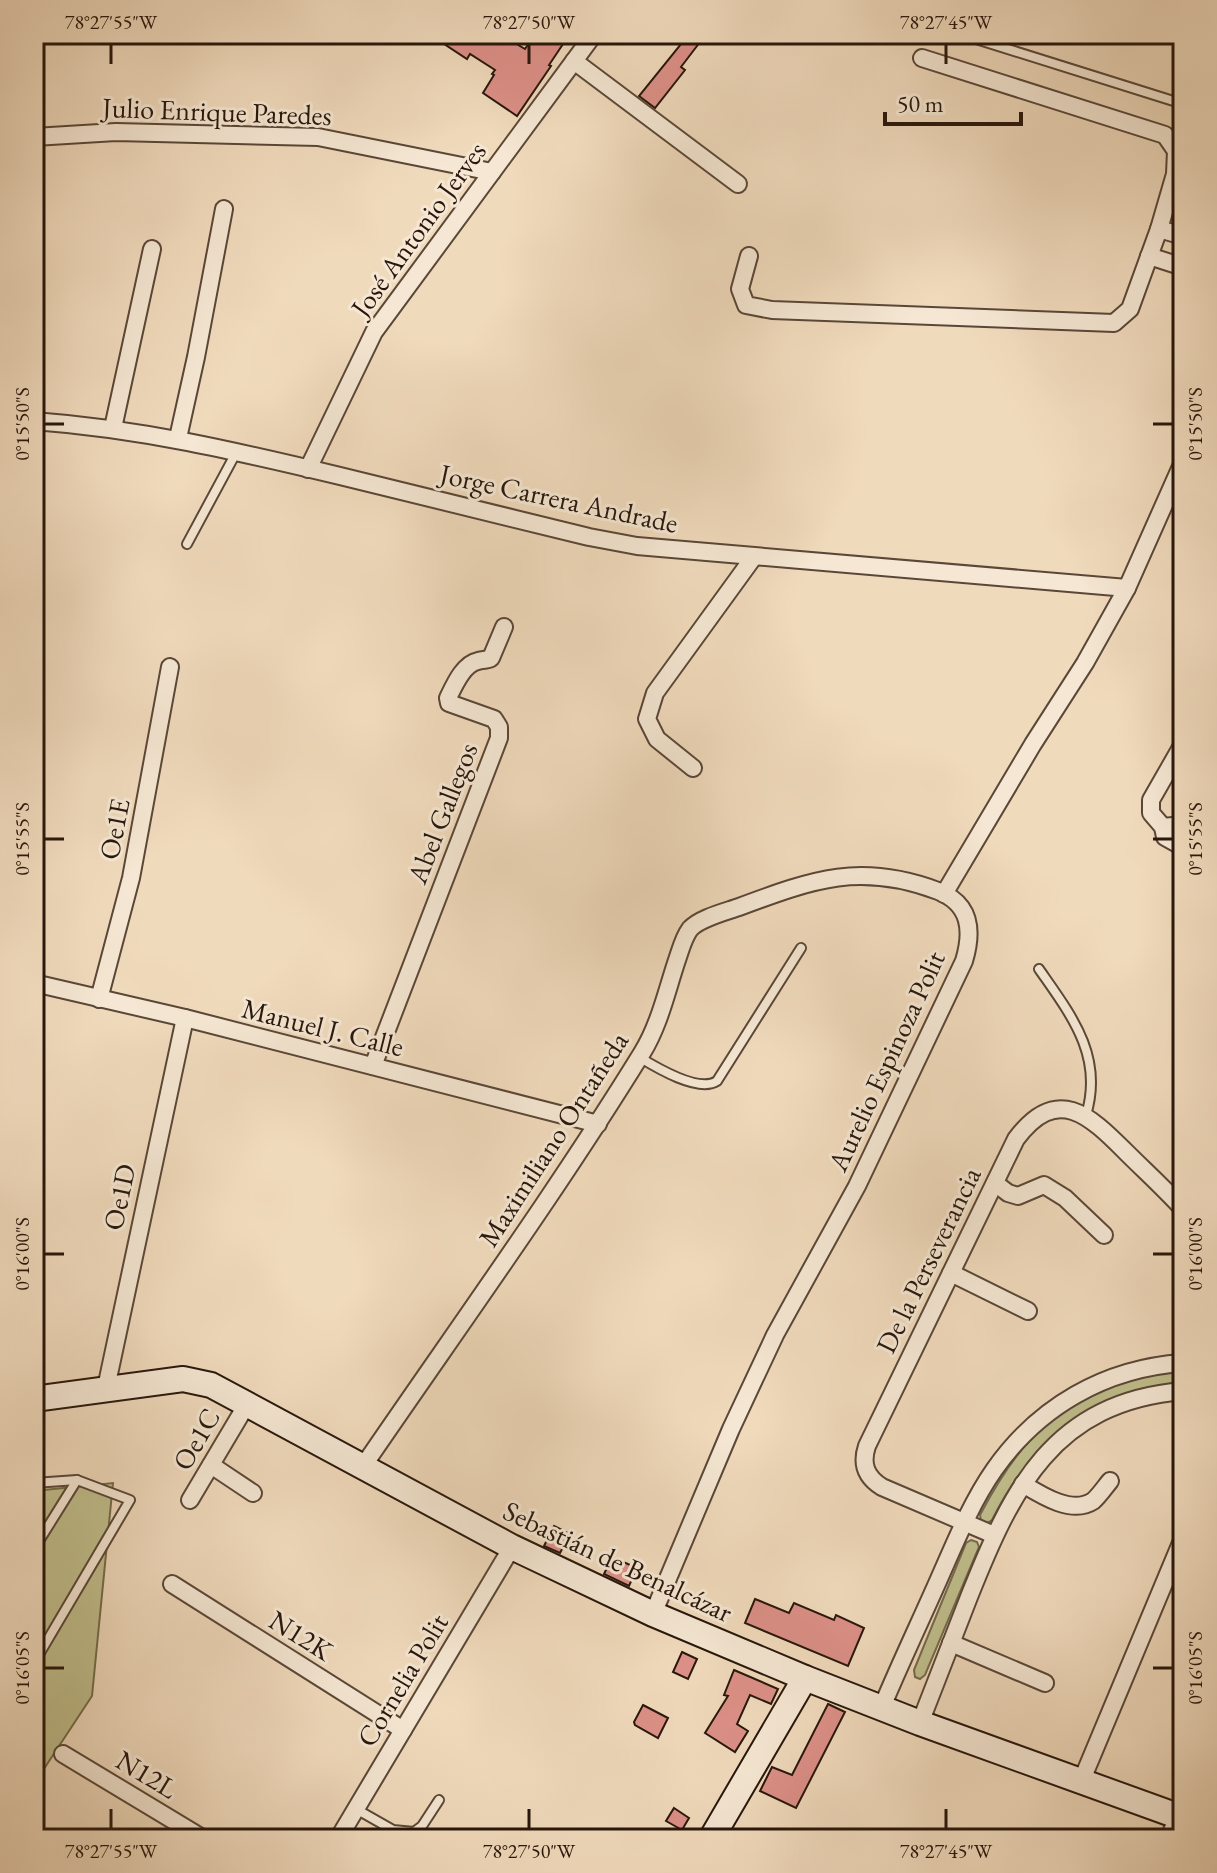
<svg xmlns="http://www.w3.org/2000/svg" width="1217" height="1873" font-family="'EB Garamond',serif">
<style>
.green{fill:#c0be8c;stroke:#746a4c;stroke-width:2}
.building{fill:#dd9088;stroke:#28160c;stroke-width:2}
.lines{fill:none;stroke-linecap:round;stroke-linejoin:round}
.lane-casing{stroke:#5a4738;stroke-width:12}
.street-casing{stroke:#5a4738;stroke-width:20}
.secondary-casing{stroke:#28160c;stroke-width:28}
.lane{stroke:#f5e7d3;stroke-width:8}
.street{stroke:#f5e7d3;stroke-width:16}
.secondary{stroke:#f5e7d3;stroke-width:24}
.ticks{fill:none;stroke:#28160c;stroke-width:3}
.labels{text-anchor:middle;stroke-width:6;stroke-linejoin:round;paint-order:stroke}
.street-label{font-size:28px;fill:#28160c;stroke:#f5e7d3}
.neatline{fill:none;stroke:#28160c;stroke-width:3}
.ticks-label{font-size:20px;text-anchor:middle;fill:#28160c}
</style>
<rect width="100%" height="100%" fill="#f0dabc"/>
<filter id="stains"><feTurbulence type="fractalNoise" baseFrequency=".0025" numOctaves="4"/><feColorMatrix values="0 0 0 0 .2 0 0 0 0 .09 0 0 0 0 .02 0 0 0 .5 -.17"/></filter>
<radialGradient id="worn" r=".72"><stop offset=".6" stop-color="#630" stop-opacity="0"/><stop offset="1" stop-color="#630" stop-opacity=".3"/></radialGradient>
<g class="green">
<path d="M 1183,1369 L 1183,1383 C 1089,1392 1034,1437 992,1520 L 987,1523 L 981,1521 L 980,1515 C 1011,1456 1042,1415 1105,1389 C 1114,1385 1124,1380 1134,1377 C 1150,1373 1167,1372 1183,1369 Z"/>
<path d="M 113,1483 L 92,1696 L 34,1784 L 34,1491 Z"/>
<path d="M 971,1540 L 977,1542 L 979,1547 L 925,1675 L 920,1679 L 915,1677 L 914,1670 L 966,1543 Z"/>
</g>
<g class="building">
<path d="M 429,34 L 500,34 L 525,49 L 535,34 L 554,34 L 565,41 L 549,65 L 551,66 L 517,116 L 483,93 L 494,75 L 492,74 L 495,70 L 470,54 L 467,59 Z"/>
<path d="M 689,34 L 700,42 L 681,67 L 685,70 L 655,108 L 639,96 Z"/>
<path d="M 554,1526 L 570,1534 L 560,1553 L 544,1546 Z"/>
<path d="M 612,1557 L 637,1568 L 629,1586 L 604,1574 Z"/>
<path d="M 755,1599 L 789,1613 L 794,1603 L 834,1620 L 836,1615 L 864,1628 L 848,1666 L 745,1623 Z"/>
<path d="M 682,1652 L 697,1659 L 688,1679 L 673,1672 Z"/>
<path d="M 734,1670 L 778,1689 L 771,1704 L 750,1695 L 737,1724 L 748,1731 L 735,1752 L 705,1733 L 728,1696 L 724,1695 Z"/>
<path d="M 828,1704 L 845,1712 L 796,1808 L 760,1791 L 772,1767 L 792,1775 Z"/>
<path d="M 643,1705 L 668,1718 L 658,1738 L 635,1725 L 634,1722 Z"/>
<path d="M 674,1808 L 689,1818 L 682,1830 L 666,1821 Z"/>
</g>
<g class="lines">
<g class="lane-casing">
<g id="lane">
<path d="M 960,34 L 1183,104"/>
<path d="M 187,544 L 237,451"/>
<path d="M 1039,969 C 1071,1015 1104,1056 1086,1115"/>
<path d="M 639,1057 C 657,1068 699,1093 717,1081 L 801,948"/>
<path d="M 34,1483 L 77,1480 L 130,1500 L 34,1663"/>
<path d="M 34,1549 L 77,1480"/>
<path d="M 356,1809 L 393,1830 L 414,1832 L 422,1826 L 439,1800"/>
</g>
</g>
<g class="street-casing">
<g id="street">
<path d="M 574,61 L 738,184"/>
<path d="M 34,137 L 116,132 L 318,137 L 492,172"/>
<path d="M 1159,229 L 1183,236"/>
<path d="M 749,256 L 740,289 L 746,305 L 772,310 L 1114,323 L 1130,309 L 1159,229 L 1175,174 L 1176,151 L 1165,135 L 922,58"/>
<path d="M 1149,256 L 1183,267"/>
<path d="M 34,421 C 142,429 235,451 340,476 C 423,497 506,517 589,537 L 637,546 L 1127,588"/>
<path d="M 113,428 L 152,249"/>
<path d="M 178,438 L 196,357 L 224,209"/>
<path d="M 308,469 L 374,332 L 594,34"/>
<path d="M 1183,744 L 1151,800 L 1151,813 L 1163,827 L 1165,837 L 1183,847"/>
<path d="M 693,768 L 657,739 L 647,719 L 655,693 L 753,558"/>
<path d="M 1163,827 L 1173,826 L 1183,832"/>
<path d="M 944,894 L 1033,744 L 1085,663 L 1127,588 L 1183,462"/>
<path d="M 34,983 L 185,1018 L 598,1124"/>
<path d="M 99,999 L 131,878 L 170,667"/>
<path d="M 373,1066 L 499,738 L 499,727 L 494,719 L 449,703 L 448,698 C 454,686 463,664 478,661 C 482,660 487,660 491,658 L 504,627"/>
<path d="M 995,1183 L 1008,1193 L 1018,1196 L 1044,1185 L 1065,1198 L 1104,1235"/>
<path d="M 951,1273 L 1028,1311"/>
<path d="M 106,1388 L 185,1018"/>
<path d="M 211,1465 L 253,1493"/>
<path d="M 364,1465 C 457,1329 555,1194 642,1053 C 660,1024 667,989 678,957 C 681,948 684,937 690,929 C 700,918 725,912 739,907 C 814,879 861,862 938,891 C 971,904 973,931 964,961 L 857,1186 L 775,1335 L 731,1429 L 653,1614"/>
<path d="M 1023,1484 C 1041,1495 1072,1515 1093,1501 C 1099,1496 1105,1487 1110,1481"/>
<path d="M 190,1500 L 247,1404"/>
<path d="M 994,1535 L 882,1487 C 866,1477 861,1464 867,1446 L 1016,1139 C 1057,1084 1089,1115 1126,1152 C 1145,1171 1165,1189 1183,1209"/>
<path d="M 172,1584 L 403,1730"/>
<path d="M 951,1643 L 1045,1683"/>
<path d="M 882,1707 C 900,1664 920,1622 939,1579 C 955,1543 971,1503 994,1470 C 1038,1407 1105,1368 1183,1363"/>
<path d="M 920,1723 C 936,1681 953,1639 969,1597 C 1012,1489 1053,1402 1183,1391"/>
<path d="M 63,1754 L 204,1839"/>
<path d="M 1081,1782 L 1183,1538"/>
<path d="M 338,1839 L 512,1547"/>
<path d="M 1168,1839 L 1179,1816"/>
</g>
</g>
<g class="secondary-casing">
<g id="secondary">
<path d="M 34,1399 L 183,1379 L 211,1385 L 512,1547 L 653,1614 L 805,1678 L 920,1723 L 1183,1818"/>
<path d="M 711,1839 L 805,1678"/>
</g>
</g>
<use href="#lane" class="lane"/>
<use href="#street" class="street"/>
<use href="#secondary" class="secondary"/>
</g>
<path class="ticks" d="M 111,44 L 111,64M 529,44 L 529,64M 946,44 L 946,64M 44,424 L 64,424M 1153,424 L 1173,424M 44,839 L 64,839M 1153,839 L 1173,839M 44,1254 L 64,1254M 1153,1254 L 1173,1254M 44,1668 L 64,1668M 1153,1668 L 1173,1668M 111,1809 L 111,1829M 529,1809 L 529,1829M 946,1809 L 946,1829"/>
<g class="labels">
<g class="street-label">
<text transform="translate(217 111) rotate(2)" y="10">Julio Enrique Paredes</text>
<text transform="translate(418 229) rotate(-54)" y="10">José Antonio Jerves</text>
<text transform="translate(559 498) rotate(12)" y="10">Jorge Carrera Andrade</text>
<text transform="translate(442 813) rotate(-69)" y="10">Abel Gallegos</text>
<text transform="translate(114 829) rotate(-79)" y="10">Oe1E</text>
<text transform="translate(323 1027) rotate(14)" y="10">Manuel J. Calle</text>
<text transform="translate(886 1061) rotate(-65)" y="10">Aurelio Espinoza Polit</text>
<text transform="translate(553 1139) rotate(-57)" y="10">Maximiliano Ontañeda</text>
<text transform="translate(119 1197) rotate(-78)" y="10">Oe1D</text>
<text transform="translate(928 1260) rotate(-64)" y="10">De la Perseverancia</text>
<text transform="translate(196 1439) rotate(-60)" y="10">Oe1C</text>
<text transform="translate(618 1561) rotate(25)" y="10">Sebastián de Benalcázar</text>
<text transform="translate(301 1635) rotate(32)" y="10">N12K</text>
<text transform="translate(402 1680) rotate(-59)" y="10">Cornelia Polit</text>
<text transform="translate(147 1774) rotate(31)" y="10">N12L</text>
</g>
</g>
<rect width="1217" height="1873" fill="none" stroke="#f0dabc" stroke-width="88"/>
<path d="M885 112v12h136v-12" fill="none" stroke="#28160c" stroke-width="4"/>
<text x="897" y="112" font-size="24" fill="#28160c" stroke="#f5e7d3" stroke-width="6" paint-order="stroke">50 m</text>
<rect x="44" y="44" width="1129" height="1785" class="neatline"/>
<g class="ticks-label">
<text x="111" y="29">78°27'55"W</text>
<text x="529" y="29">78°27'50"W</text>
<text x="946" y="29">78°27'45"W</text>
<text transform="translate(22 424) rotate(-90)" y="7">0°15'50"S</text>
<text transform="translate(1195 424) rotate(-90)" y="7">0°15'50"S</text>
<text transform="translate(22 839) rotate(-90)" y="7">0°15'55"S</text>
<text transform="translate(1195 839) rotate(-90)" y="7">0°15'55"S</text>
<text transform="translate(22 1254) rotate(-90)" y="7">0°16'00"S</text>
<text transform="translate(1195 1254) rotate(-90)" y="7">0°16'00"S</text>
<text transform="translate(22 1668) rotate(-90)" y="7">0°16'05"S</text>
<text transform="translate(1195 1668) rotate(-90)" y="7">0°16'05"S</text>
<text x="111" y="1858">78°27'55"W</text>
<text x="529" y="1858">78°27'50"W</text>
<text x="946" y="1858">78°27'45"W</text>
</g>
<rect width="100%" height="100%" filter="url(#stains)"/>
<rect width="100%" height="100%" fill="url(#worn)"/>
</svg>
